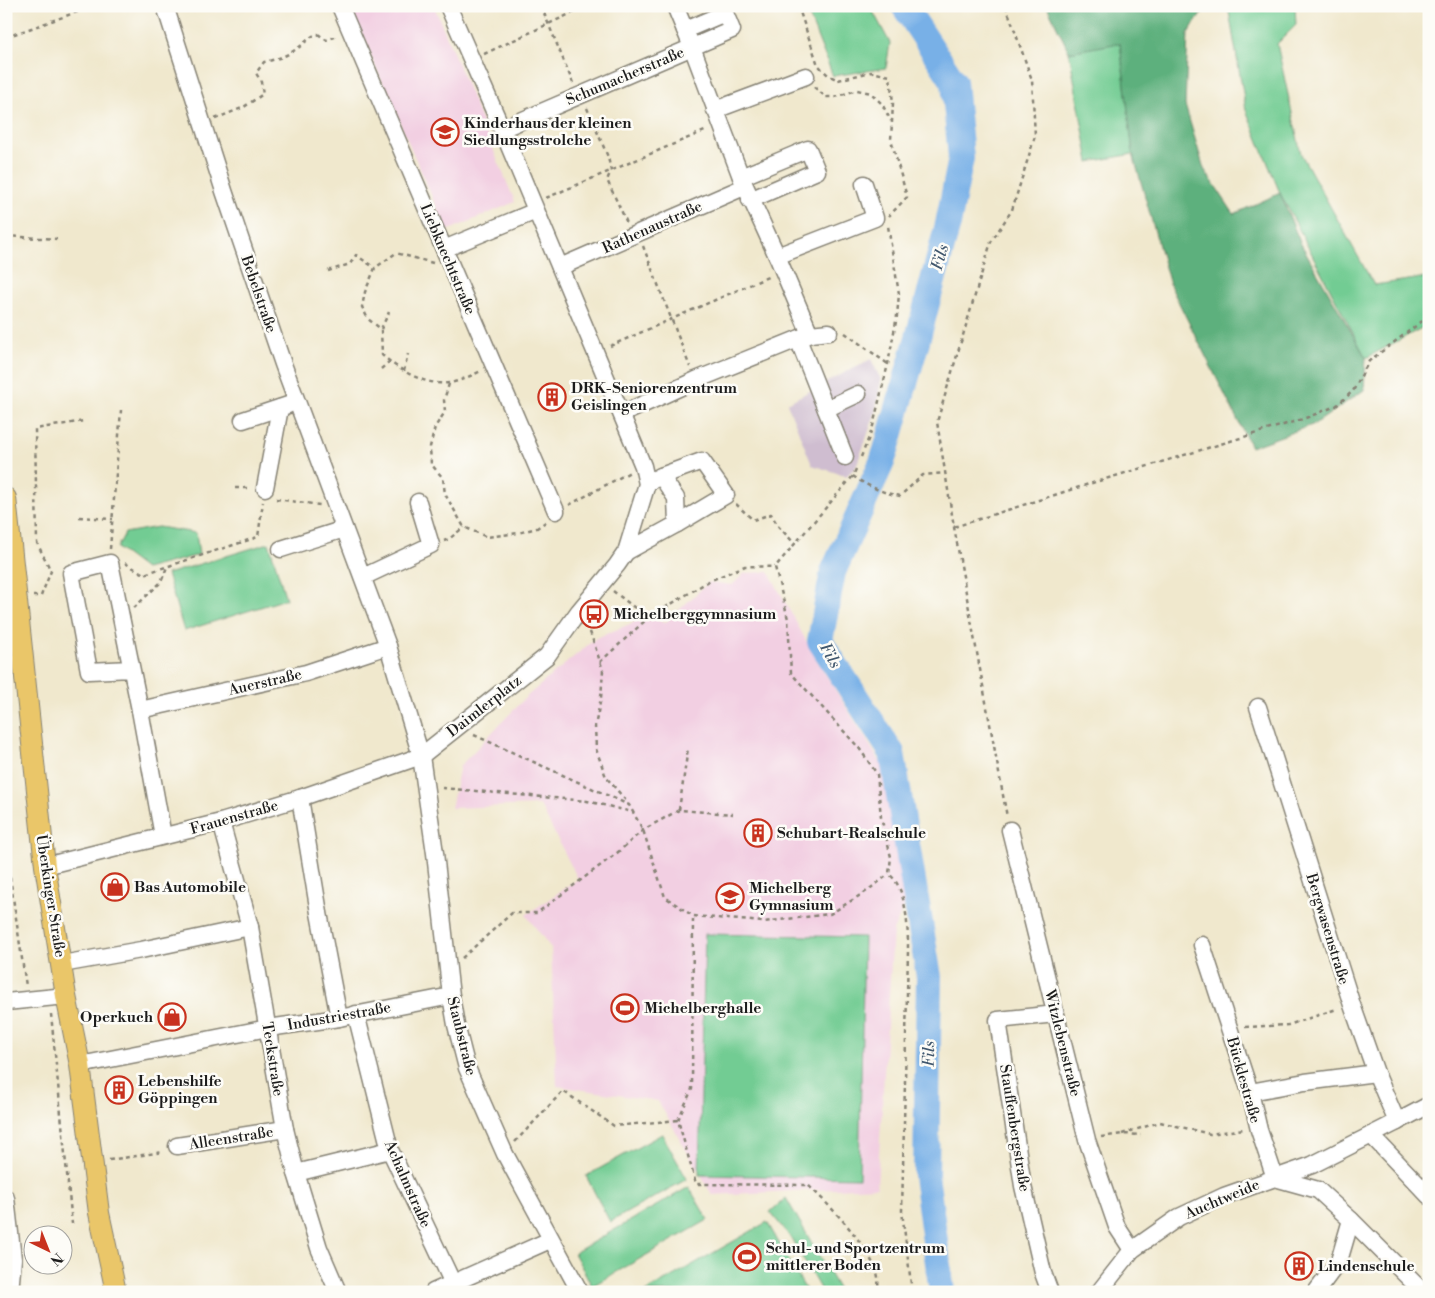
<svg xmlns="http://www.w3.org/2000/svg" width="1435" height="1298" font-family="'Libre Bodoni',serif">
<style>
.built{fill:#f2cfe2}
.industrial{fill:#cfbdd0}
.green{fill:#72cc93;stroke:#477458}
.forest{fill:#5db07d;stroke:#3c664c}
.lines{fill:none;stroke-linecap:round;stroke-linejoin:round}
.river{stroke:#78b0e7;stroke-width:26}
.minor-casing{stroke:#868274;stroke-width:19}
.major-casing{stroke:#868274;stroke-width:22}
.path{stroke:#868274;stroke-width:2.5;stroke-dasharray:4 4;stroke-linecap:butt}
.minor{stroke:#fff;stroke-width:16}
.major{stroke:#eac669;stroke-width:20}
.labels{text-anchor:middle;stroke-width:5;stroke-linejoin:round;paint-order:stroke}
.street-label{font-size:15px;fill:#1c1c1c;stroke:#fdfcf7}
.poi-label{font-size:15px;font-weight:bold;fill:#1c1c1c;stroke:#fdfcf7;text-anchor:start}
.water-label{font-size:16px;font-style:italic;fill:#41576d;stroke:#fdfcf7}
</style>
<rect width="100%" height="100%" fill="#fdfcf7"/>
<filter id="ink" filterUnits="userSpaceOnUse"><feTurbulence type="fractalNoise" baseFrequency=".02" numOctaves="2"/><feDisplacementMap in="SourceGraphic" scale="10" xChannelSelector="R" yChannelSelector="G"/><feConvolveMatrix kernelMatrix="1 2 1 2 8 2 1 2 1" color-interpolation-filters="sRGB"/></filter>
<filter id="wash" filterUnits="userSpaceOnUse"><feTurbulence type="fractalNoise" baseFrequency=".0096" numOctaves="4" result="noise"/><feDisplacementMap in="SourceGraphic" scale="20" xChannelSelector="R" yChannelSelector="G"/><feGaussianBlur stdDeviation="1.12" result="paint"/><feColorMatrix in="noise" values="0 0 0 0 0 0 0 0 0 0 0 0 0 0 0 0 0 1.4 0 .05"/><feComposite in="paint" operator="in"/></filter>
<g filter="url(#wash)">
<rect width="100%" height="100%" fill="#f0e8cd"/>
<g class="built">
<path d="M 349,6 L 434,6 L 515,202 L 447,231 Z"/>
<path d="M 769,572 L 816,659 L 892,781 L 918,874 L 893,931 L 877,1187 L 712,1195 L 658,1101 L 557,1086 L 551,948 L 526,915 L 578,879 L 540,805 L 451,808 L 460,766 L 526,697 L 596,638 L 637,621 L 652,619 L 666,622 L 709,582 L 732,585 L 745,573 Z"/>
</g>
<path class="industrial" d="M 871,359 L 881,380 L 875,414 L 856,467 L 846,476 L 812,465 L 787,403 Z"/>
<g class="green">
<path d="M 805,6 L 870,6 L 890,43 L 886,68 L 833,76 Z"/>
<path d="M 1228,6 L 1295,6 L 1296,25 L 1277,44 L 1301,154 L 1374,285 L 1429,277 L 1429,324 L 1366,358 L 1280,193 L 1246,110 Z"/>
<path d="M 1120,42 L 1133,154 L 1089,162 L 1069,52 Z"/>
<path d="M 158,527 L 196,533 L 199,555 L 145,569 L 117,548 L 125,533 Z"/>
<path d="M 269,543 L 286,599 L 184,631 L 167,574 Z"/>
<path d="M 705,934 L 864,937 L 859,1178 L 699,1175 Z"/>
<path d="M 662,1134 L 687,1179 L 610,1222 L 586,1176 Z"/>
<path d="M 689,1187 L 708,1220 L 592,1286 L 574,1253 Z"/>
<path d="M 786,1198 L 840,1292 L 822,1292 L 791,1238 L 770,1212 Z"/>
<path d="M 767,1222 L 807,1292 L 645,1292 Z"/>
</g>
<path class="forest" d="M 1047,6 L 1207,6 L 1188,33 L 1185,105 L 1204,169 L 1234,214 L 1280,193 L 1300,242 L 1366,358 L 1364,390 L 1315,424 L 1251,447 L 1170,285 L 1133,154 L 1120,43 L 1069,52 Z"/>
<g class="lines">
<path class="river" d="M 904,6 L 954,82 L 961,158 L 948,224 L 917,341 L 886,450 L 882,462 L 833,572 L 820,641 L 892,753 L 929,977 L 926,1176 L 942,1292"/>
</g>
</g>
<g filter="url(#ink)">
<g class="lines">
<g class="minor-casing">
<g id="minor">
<path d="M 165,6 L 224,191 L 283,364 L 388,646 L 421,756 L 435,853 L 451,996 L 456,1025 L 467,1068 L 505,1154 L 580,1292"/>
<path d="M 340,6 L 556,511"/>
<path d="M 675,6 L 692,47 L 741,177 L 777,256 L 810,334 L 829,332"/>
<path d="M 715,110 L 806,76"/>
<path d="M 502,129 L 732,30 L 725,13 L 685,30"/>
<path d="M 741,177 L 808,149 L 817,171 L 750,200"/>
<path d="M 444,249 L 536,211"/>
<path d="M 777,256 L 875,218 L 864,184"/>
<path d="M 560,267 L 744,187"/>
<path d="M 798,339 L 845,457"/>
<path d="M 826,409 L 858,394"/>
<path d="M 622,414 L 696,380 L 810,334"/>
<path d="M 243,420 L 288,405"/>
<path d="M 661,476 L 702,461 L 726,495 L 677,524"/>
<path d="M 265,488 L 280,408"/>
<path d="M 281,549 L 344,529"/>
<path d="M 626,552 L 677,524 L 676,498 L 661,476 L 653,480"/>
<path d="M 363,577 L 431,545 L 418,502"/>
<path d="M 131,669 L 89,671 L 71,573 L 110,563 L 140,710"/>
<path d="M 300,798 L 319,913 L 339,1018"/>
<path d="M 221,822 L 250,927 L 285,1129 L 296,1173 L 319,1248 L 338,1292"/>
<path d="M 1010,830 L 1087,1140 L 1117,1227 L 1132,1250"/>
<path d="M 163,836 L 140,710 L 306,673 L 388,646"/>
<path d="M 45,866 L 221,822 L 300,798 L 421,756 L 547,656 L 579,611 L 617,565 L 626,552 L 647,484 L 643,466 L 502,129 L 448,6"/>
<path d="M 1202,945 L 1250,1092 L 1259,1130 L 1275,1178 L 1312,1165 L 1397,1122 L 1376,1073 L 1352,1005 L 1258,707"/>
<path d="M 62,964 L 141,950 L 250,927"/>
<path d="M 6,1002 L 66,996"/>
<path d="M 356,1014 L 390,1150 L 457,1292"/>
<path d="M 80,1065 L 268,1028 L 339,1018 L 451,996"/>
<path d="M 1250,1092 L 1305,1082 L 1376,1073"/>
<path d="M 1397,1122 L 1429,1105"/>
<path d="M 1371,1135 L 1429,1196"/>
<path d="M 177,1146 L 285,1129"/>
<path d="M 296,1173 L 390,1150"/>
<path d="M 6,1198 L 13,1259 L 10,1292"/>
<path d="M 433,1292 L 550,1240"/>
<path d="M 1050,1292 L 1043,1273 L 1023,1186 L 998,1020 L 1056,1014"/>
<path d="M 1099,1292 L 1132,1250 L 1179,1217 L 1224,1196 L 1275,1178 L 1318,1190 L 1351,1220 L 1423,1292"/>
<path d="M 1316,1292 L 1339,1261 L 1351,1220"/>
</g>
</g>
<g class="major-casing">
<path id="major" d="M 6,498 L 45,866 L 66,996 L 80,1065 L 99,1213 L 116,1292"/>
</g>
<g class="path">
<path d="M 541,6 L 573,83"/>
<path d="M 798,6 L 818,65 L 828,75 L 838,80 L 871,72 L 890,76 L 893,103 L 891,140 L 907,197 L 889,216"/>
<path d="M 1006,6 L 1032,80 L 1035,136 L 1012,210 L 991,242 L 937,422 L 954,527 L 1007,817"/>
<path d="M 6,37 L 94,6"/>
<path d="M 484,54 L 587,6"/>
<path d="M 814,87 L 826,97 L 835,97 L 857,90 L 871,93 L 882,104 L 891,121"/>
<path d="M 587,108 L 608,157 L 611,171 L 607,180 L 627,223"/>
<path d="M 215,119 L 244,107 L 263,94 L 261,82 L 256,73 L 264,62 C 277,59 287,56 298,48 C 306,43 309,36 318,34 L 326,40 L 338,36"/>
<path d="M 546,198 L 707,130"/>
<path d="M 6,236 L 57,239"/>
<path d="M 643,246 L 690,367"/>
<path d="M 433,263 L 396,253 L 375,268 L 365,292 L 362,307 L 368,319 L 381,329 L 382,355 C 399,370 425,386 449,383 C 459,382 472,375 481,371"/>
<path d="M 328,271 L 350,264 L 356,255 L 375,268"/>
<path d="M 381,329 L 389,312"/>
<path d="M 845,333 L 888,364"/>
<path d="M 610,346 L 770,276"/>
<path d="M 381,369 L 390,361"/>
<path d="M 404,371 L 408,354"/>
<path d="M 449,384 L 444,400 L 445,412 L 435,427 L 430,447 L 431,464 L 443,478 L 445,494 L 464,527 L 487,537 L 518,533 L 537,528 L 547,521"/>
<path d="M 861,457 L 872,430 L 888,364 L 897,316 L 899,294 L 888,226"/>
<path d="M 856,469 L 853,476 L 775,567 L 788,619 L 791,673 L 859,748 L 877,774 L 881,817 L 891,857 L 889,874 C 907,888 908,928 908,950 L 902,1211 L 912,1292"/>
<path d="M 853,476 C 867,486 883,493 900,496 L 923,475 L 945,473"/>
<path d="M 235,488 L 251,488"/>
<path d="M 276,499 L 320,505"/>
<path d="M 736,504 L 753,520 L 771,514 L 778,526 L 795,544"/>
<path d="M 569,505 L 630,472"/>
<path d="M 79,517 L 113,519"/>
<path d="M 954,527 L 1089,484 L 1303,419 L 1336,406 L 1353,391 L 1369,361 L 1429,316"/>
<path d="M 444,541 L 449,539 L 464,527"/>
<path d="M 110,549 L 121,410"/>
<path d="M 125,563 L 144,574 L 258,537 L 263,502"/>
<path d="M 613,591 L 648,618 L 709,581 L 745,566 L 775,567"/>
<path d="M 33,596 L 41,596 L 51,571 L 37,543 L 35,429 L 84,421"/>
<path d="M 134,608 L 161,582 L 167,567"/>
<path d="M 585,626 L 589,629 L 603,670 L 601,698 L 595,726 L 596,749 L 606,777 L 628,803"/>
<path d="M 600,662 L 648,618"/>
<path d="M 474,735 L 629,805 L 643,830 L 665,897 L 693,916 L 763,922 L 830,914 L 867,891 L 889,874"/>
<path d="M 442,788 L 587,801 L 632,812"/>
<path d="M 679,810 L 688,748"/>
<path d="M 10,877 L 26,986"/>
<path d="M 462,958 L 512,913 L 537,913 L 617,853 L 643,830 L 679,810 L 733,814"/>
<path d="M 51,1014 L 72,1224"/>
<path d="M 1245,1027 L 1288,1025 L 1337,1009"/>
<path d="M 678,1120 L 692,1089 L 693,916"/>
<path d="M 1122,1134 L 1160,1122 L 1210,1134 L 1244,1129"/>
<path d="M 1101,1137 L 1122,1134 L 1141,1135"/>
<path d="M 515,1142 L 563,1091 L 614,1126 L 678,1120 L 696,1184 L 808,1185 C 831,1207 866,1242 877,1273 C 879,1278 878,1286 878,1292"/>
<path d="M 109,1160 L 163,1152"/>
</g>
<use href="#minor" class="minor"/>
<use href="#major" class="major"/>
</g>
</g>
<defs>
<g id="school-ring" transform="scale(1.4375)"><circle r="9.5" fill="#fdfcf7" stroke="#c8321e" stroke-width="1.5"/><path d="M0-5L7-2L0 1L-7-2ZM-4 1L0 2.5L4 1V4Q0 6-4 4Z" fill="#c8321e"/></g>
<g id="building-ring" transform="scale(1.4375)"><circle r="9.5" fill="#fdfcf7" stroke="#c8321e" stroke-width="1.5"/><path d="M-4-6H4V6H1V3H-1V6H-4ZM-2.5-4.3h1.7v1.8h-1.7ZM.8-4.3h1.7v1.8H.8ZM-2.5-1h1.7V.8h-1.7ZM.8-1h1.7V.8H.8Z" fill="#c8321e"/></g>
<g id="bus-ring" transform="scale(1.4375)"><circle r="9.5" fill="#fdfcf7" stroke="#c8321e" stroke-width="1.5"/><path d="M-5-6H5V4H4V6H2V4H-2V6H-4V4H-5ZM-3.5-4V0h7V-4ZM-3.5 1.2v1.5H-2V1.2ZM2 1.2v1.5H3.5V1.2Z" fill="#c8321e"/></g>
<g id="shop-ring" transform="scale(1.4375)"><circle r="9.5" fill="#fdfcf7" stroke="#c8321e" stroke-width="1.5"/><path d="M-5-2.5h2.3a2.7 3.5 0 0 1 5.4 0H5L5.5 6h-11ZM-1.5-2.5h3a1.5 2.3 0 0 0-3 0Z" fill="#c8321e"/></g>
<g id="stadium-ring" transform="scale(1.4375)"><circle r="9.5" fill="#fdfcf7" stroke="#c8321e" stroke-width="1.5"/><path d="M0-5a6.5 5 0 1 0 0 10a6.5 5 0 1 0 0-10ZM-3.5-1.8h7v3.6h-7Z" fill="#c8321e"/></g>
</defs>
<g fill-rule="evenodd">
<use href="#school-ring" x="445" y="132"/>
<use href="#building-ring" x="552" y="397"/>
<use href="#bus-ring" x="594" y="614"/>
<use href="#building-ring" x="758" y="833"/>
<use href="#shop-ring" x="115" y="887"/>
<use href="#school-ring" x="730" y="897"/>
<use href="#stadium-ring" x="625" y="1008"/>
<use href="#shop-ring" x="172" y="1017"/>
<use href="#building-ring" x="119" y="1090"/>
<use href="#stadium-ring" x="747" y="1257"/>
<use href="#building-ring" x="1299" y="1266"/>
</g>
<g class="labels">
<g class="street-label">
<text transform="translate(625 76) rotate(-23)" y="5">Schumacherstraße</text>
<text transform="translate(652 227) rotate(-24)" y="5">Rathenaustraße</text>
<text transform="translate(448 259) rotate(67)" y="5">Liebknechtstraße</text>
<text transform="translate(259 294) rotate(71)" y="5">Bebelstraße</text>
<text transform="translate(265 682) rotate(-13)" y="5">Auerstraße</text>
<text transform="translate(484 706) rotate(-38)" y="5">Daimlerplatz</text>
<text transform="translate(234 817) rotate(-16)" y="5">Frauenstraße</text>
<text transform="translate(51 896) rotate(81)" y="5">Überkinger Straße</text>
<text transform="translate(1328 929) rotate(73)" y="5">Bergwasenstraße</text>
<text transform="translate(339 1016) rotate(-10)" y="5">Industriestraße</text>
<text transform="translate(462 1036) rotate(76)" y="5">Staubstraße</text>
<text transform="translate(1063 1043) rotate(76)" y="5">Witzlebenstraße</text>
<text transform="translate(273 1059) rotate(81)" y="5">Teckstraße</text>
<text transform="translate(1244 1080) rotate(74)" y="5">Bücklestraße</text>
<text transform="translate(1015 1128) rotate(81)" y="5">Stauffenbergstraße</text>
<text transform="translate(231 1138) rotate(-9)" y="5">Alleenstraße</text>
<text transform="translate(408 1184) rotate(66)" y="5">Achalmstraße</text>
<text transform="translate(1222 1199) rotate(-23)" y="5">Auchtweide</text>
</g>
<g class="poi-label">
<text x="464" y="128">Kinderhaus der kleinen<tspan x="464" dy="17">Siedlungsstrolche</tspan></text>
<text x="571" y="393">DRK-Seniorenzentrum<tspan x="571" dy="17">Geislingen</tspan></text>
<text x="613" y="619">Michelberggymnasium</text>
<text x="777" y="838">Schubart-Realschule</text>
<text x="134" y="892">Bas Automobile</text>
<text x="749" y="893">Michelberg<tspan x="749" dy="17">Gymnasium</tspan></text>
<text x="644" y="1013">Michelberghalle</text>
<text x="153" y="1022" text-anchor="end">Operkuch</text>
<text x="138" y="1086">Lebenshilfe<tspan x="138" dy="17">Göppingen</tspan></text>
<text x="766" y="1253">Schul- und Sportzentrum<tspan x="766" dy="17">mittlerer Boden</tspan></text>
<text x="1318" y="1271">Lindenschule</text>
</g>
<g class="water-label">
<text transform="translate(939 257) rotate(-74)" y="6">Fils</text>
<text transform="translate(831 655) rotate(61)" y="6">Fils</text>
<text transform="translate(928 1054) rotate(-89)" y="6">Fils</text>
</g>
</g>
<rect width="1435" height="1298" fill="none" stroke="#fdfcf7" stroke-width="25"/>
<g transform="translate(48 1250) rotate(137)"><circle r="24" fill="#fdfcf7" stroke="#a3a29f"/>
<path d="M0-4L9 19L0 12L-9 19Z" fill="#c8321e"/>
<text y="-8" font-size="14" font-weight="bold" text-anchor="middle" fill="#1c1c1c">N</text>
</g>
</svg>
